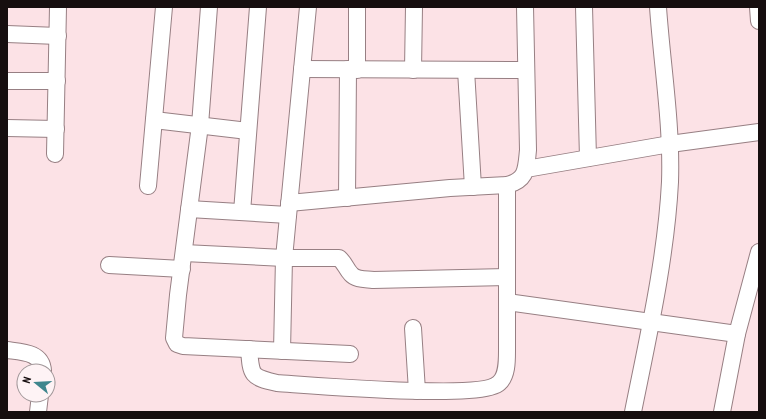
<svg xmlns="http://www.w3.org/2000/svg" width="766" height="419" font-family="'PT Sans Narrow',sans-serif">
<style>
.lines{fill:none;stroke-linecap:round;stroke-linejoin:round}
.street-casing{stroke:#977f83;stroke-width:18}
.street{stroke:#fff;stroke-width:16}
</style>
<rect width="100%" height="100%" fill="#fce2e6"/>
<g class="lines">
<g class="street-casing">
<g id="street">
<path d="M 209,7 L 200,125 L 178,295 L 174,338 L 177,344 L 183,346 L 350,354"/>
<path d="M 584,7 L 588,158"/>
<path d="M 758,7 L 759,21"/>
<path d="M 7,34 L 58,36"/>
<path d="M 302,69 L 526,70"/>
<path d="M 357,70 L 357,7"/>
<path d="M 413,70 L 414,7"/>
<path d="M 466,70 L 473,187"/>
<path d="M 7,81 L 57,81"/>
<path d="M 154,120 L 248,131"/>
<path d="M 7,128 L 56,129"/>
<path d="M 55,154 L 58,7"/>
<path d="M 526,169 L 670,144 L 759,132"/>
<path d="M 148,186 L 164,7"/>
<path d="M 347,198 L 348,69"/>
<path d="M 289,203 L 450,188 L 507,185 C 527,180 526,169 528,150 L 525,7"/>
<path d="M 189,209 L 288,215"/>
<path d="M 242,212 L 258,7"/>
<path d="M 184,253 L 284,258 L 339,258 C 345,263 346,269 351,274 C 356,280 366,279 373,280 L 507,277"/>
<path d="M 109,265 L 182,269"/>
<path d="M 507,302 L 737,334"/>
<path d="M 413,328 L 417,391"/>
<path d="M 249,349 C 251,376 251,377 277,383 C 309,385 483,400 499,383 C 507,376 507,362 507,351 L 507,185"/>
<path d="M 7,350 C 22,352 42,352 43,371"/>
<path d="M 282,351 L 284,258 L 308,7"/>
<path d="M 38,412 L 40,395"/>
<path d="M 633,412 C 648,337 666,259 670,182 C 672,124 662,65 658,7"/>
<path d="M 722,412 L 737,334 L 759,252"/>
</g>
</g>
<use href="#street" class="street"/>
</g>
<rect width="766" height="419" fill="none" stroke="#160e0f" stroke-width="16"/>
<g transform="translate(36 383) rotate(288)"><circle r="19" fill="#fef3f5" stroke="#a19799"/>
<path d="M0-3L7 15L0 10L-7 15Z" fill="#3f868d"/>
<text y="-6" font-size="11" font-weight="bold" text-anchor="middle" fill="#160e0f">N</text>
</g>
</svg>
